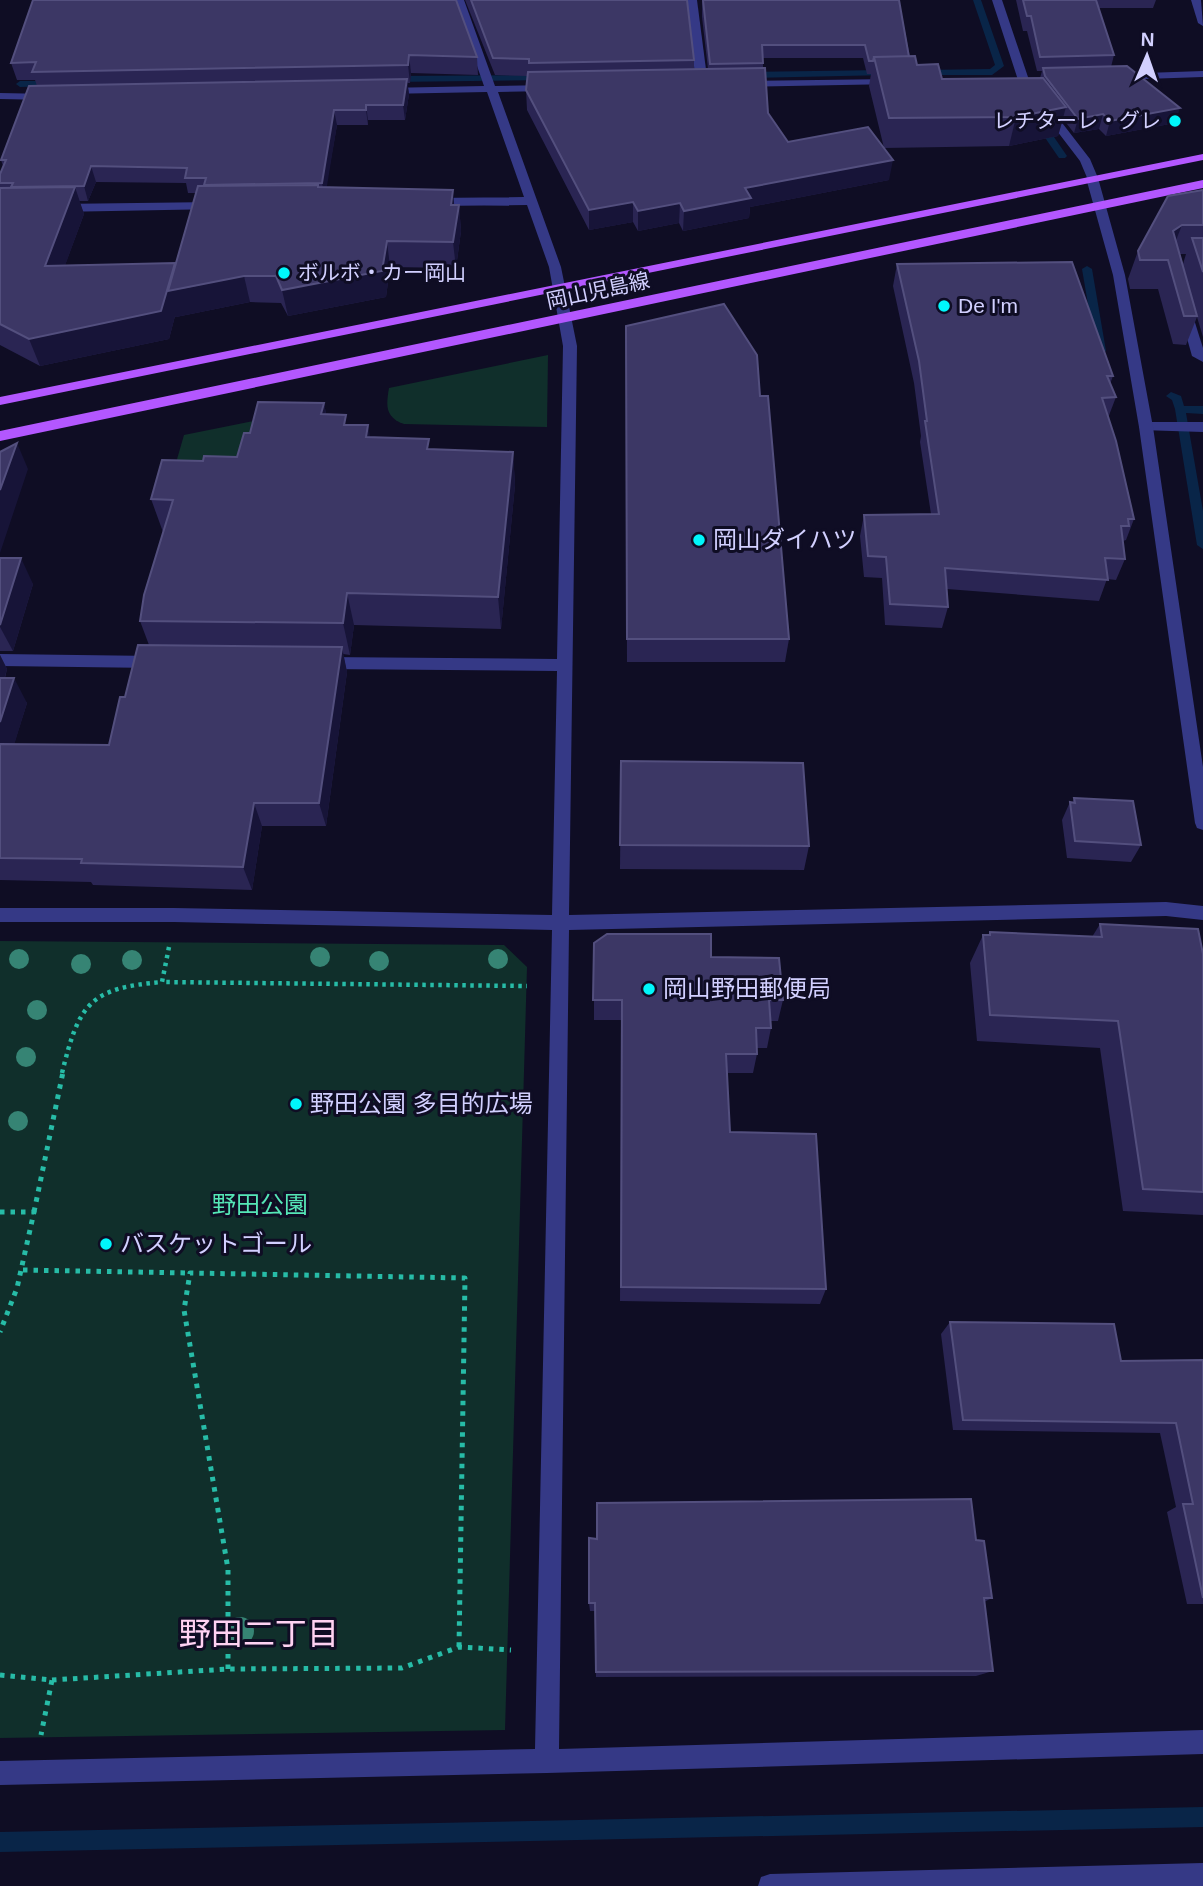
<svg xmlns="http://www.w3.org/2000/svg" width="1203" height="1886" font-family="Helvetica,'Noto Sans JP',sans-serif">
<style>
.green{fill:#102f2b}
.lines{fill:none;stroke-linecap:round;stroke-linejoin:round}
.stream{fill:#092548;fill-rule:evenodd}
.path-far1{stroke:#27bca7;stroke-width:4.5;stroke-dasharray:3.5 4.5;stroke-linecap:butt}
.path{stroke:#27bca7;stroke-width:5;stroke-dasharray:4.5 6;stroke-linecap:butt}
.service{fill:#353986;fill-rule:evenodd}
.minor{fill:#353986;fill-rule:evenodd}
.tertiary{fill:#353986;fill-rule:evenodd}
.primary{fill:#b357ff;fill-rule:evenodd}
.tree{fill:#368474}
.wall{fill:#2a2553;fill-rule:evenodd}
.shaded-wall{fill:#171438}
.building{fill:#3c3765;stroke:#534f7e;stroke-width:2}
.poi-dot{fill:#00f7fb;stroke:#0f0d24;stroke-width:2.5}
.labels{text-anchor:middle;stroke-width:6;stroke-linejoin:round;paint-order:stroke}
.far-poi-label{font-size:21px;fill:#d2d0ff;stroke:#0f0d24;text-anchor:start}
.far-street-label{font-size:21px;fill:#d2d0ff;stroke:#0f0d24}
.poi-label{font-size:24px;fill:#d2d0ff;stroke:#0f0d24;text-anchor:start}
.park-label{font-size:24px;fill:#55e6b6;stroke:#0f0d24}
.near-neighbourhood-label{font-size:32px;fill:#ffd2f2;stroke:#0f0d24}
</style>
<rect width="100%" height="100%" fill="#0f0d24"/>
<g class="green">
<path d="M 548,355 L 547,427 L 404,424 C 385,417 386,406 389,388 Z"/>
<path d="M 259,420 L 242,489 L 169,487 L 184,435 Z"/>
<path d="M 0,941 L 504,945 L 527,967 L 505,1730 L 0,1738 Z"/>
</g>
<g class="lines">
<g class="stream">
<path d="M 973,0 L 981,0 L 1004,66 L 992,75 L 920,75 L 919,73 L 923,70 L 990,69 L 995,65 Z"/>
<path d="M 885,70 L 889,73 L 888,75 L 748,78 L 744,75 L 748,72 Z"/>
<path d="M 546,75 L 549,76 L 549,80 L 394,82 L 390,79 L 394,76 Z"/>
<path d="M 56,81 L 60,84 L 59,86 L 20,87 L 16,84 L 20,81 Z"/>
<path d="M 1037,121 L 1043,121 L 1067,156 L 1065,158 L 1059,158 L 1035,123 Z"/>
<path d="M 1087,266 L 1092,269 L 1106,351 L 1101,354 L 1096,351 L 1082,269 Z"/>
<path d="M 1171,392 L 1181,396 L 1184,406 L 1203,406 L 1203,414 L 1186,413 L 1203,511 L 1203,549 L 1197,545 L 1175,409 L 1172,400 L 1166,396 Z"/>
<path d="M 1203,1807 L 1203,1827 L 0,1852 L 0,1832 Z"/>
</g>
<g class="path-far1">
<path d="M 169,947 L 162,982 L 527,986"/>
<path d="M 62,1073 C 79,1004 89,988 162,982"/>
</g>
<g class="path">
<path d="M 0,1212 L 34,1212 L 17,1288 L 0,1332"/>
<path d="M 34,1212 L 63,1072"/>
<path d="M 23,1270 L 190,1273"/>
<path d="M 228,1669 L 228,1569 L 184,1310 L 190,1273 L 465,1278 L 459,1647"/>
<path d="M 0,1675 L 52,1680 L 41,1735"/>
<path d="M 52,1680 L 228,1669 L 402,1668 L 459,1647 L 511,1650"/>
</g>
<path class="service" d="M 1185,306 L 1191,310 L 1203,348 L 1203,362 L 1192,356 L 1179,310 Z"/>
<g class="minor">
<path d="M 454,0 L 464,0 L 495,86 L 549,85 L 555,88 L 549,91 L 498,92 L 561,267 L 577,346 L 569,915 L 1166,902 L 1203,906 L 1203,920 L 1166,916 L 569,930 L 559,1749 L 1203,1730 L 1203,1754 L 547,1773 L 0,1785 L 0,1761 L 535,1749 L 552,930 L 174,922 L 0,922 L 0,908 L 174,908 L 552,915 L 557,671 L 323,669 L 315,663 L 323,657 L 557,659 L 563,346 L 549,267 L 527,205 L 432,206 L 426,202 L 432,198 L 524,197 L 487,92 L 385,94 L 379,91 L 385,88 L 484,86 Z"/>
<path d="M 687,0 L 697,0 L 708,85 L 702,88 L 696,85 Z"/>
<path d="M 992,0 L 1002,0 L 1029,80 L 1090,159 L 1098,178 L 1096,180 L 1088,180 L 1080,161 L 1018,80 Z"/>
<path d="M 1191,0 L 1201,0 L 1203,26 L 1198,23 Z"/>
<path d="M 1203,71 L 1203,77 L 1116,80 L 1110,77 L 1116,74 Z"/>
<path d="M 892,79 L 896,80 L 896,84 L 742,87 L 736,84 L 742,81 Z"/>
<path d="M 0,93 L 49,94 L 55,97 L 49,100 L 0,99 Z"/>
<path d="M 215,202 L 221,206 L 219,209 L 58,212 L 52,208 L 58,204 Z"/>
<path d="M 1146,422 L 1203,422 L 1203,432 L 1141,430 L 1139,427 Z"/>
<path d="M 0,654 L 155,656 L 163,662 L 155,668 L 0,666 Z"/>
<path d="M 1203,1863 L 1203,1886 L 758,1886 L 761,1877 L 770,1874 Z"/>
</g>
<path class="tertiary" d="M 1092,174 L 1098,178 L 1125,275 L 1153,427 L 1203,767 L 1203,830 L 1197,828 L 1195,823 L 1139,427 L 1113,275 L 1086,178 Z"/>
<g class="primary">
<path d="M 1203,154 L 1203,160 L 0,405 L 0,397 Z"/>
<path d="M 1203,180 L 1203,188 L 0,441 L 0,431 Z"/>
</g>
</g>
<g class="tree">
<circle cx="320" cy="957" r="10"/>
<circle cx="19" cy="959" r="10"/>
<circle cx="498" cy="959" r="10"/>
<circle cx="132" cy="960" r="10"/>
<circle cx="379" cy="961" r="10"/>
<circle cx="81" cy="964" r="10"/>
<circle cx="37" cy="1010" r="10"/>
<circle cx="26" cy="1057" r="10"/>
<circle cx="18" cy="1121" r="10"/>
<circle cx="240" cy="1631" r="14"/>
</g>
<g class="wall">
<path d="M 33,0 L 477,57 L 478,75 L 411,73 L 410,83 L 407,83 L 409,94 L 405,120 L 368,120 L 368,125 L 337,125 L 326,187 L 459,205 L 461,231 L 456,268 L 390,267 L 386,297 L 288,316 L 281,303 L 250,302 L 176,317 L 175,316 L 169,339 L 40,366 L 0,345 L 0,174 L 3,166 L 1,160 L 37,86 L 35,80 L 17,80 L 11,63 ZM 96,182 L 186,183 L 188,193 L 196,193 L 176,266 L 175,263 L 65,265 L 84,214 L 79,201 L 88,201 Z"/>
<path d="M 465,0 L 687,0 L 694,60 L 694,69 L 708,69 L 702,17 L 702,0 L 899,0 L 910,57 L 917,65 L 942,79 L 1040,78 L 1042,71 L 1037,71 L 1027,31 L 1023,31 L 1016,0 L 1156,0 L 1153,8 L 1099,8 L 1114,55 L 1111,67 L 1175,123 L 1106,136 L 1099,129 L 1074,133 L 1063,119 L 1058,136 L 1009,146 L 884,148 L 869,86 L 871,74 L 867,74 L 863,58 L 763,58 L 763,68 L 768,113 L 788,142 L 889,180 L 750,207 L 749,218 L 683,231 L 679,223 L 638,231 L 633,222 L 589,230 L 527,110 L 526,90 L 527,76 L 495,75 Z"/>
<path d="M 1203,190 L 1203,337 L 1197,317 L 1186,345 L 1173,344 L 1158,289 L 1130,289 L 1128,279 L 1138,251 ZM 1180,254 L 1186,254 L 1183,264 Z"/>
<path d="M 897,264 L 1113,376 L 1110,384 L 1116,397 L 1108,418 L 1134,519 L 1126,540 L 1123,541 L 1125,559 L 1116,580 L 1107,579 L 1099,601 L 947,589 L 948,607 L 942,628 L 885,625 L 882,578 L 864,577 L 860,536 L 864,515 L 931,514 L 920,442 L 921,436 L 914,383 L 893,286 Z"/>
<path d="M 626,326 L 760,396 L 789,639 L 785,662 L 627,662 Z"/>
<path d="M 324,403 L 326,414 L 370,438 L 430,449 L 513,452 L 515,485 L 501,629 L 354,625 L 350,655 L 343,654 L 347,672 L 326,826 L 262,826 L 252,890 L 93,885 L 91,882 L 0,880 L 0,655 L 7,669 L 5,678 L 27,703 L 14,744 L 109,745 L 125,697 L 149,645 L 140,621 L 163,532 L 151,499 L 203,461 L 237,457 L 250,433 Z"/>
<path d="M 0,558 L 33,584 L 13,651 L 0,651 Z"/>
<path d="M 621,761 L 809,846 L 804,870 L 620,869 Z"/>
<path d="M 1074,798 L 1141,845 L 1131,862 L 1067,858 L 1062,820 L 1070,802 L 1072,803 Z"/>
<path d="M 1100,924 L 1203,954 L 1203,1215 L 1123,1211 L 1100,1048 L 977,1041 L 970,963 L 983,935 L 989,935 L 990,932 L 1092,937 Z"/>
<path d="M 594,943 L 711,957 L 783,1000 L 778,1021 L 771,1021 L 771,1028 L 767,1048 L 757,1048 L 757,1054 L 753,1073 L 727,1073 L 730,1132 L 826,1289 L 820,1304 L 620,1301 L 621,1020 L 594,1020 Z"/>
<path d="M 950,1322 L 1121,1361 L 1203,1360 L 1203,1604 L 1187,1604 L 1167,1512 L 1176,1507 L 1160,1433 L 953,1430 L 941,1334 Z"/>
<path d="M 976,1540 L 992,1598 L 984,1602 L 993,1671 L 976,1676 L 596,1677 L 595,1611 L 590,1611 L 589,1603 Z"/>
</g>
<g class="shaded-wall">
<path d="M 409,55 L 411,73 L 410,83 L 408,65 Z"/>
<path d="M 407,79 L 409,94 L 405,120 L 403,105 Z"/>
<path d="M 366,105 L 368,120 L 368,125 L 366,110 Z"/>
<path d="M 1066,107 L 1058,136 L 1009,146 L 1016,117 Z"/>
<path d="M 1180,108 L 1175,123 L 1106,136 L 1110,121 Z"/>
<path d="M 334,110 L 337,125 L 325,198 L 322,183 Z"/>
<path d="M 1103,114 L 1099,129 L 1074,133 L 1078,119 Z"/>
<path d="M 893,160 L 889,180 L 750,207 L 749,218 L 683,231 L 684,211 L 745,188 Z"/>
<path d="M 91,166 L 96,182 L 88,201 L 84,186 Z"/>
<path d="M 75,187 L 84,214 L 55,293 L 45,266 Z"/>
<path d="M 453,190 L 455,216 L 451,205 Z"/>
<path d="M 633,202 L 633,222 L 589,230 L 589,210 Z"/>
<path d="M 680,203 L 679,223 L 638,231 L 638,211 Z"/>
<path d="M 459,205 L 461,231 L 456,268 L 453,242 Z"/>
<path d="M 1182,225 L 1171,253 L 1173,231 Z"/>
<path d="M 387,241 L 390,267 L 386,297 L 288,316 L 282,290 Z"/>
<path d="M 175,263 L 182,289 L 244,276 L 250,302 L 176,317 L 175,316 L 169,339 L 40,366 L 29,339 Z"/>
<path d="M 324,403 L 330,437 L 321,414 Z"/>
<path d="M 368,425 L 374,459 L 366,437 Z"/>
<path d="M 17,443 L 28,469 L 0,553 L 0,490 Z"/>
<path d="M 513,452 L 515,485 L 501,629 L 498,597 Z"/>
<path d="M 21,558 L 33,584 L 13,651 L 0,627 L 0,625 Z"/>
<path d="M 347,593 L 354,625 L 350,655 L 343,623 Z"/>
<path d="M 342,647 L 347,672 L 326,826 L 319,803 Z"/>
<path d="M 0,655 L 7,669 L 0,693 Z"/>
<path d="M 14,678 L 27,703 L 7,768 L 0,756 L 0,722 Z"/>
<path d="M 254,803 L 262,826 L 252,890 L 243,867 Z"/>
</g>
<g class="building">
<path d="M 33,0 L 456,0 L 477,57 L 409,55 L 408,65 L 32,72 L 36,62 L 11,63 Z"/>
<path d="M 471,0 L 687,0 L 694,60 L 529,63 L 529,59 L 493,58 Z"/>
<path d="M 703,0 L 899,0 L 909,57 L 874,57 L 873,61 L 869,61 L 865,45 L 762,45 L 763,63 L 710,64 Z"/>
<path d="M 1023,0 L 1096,0 L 1114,55 L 1040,57 L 1031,16 L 1027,16 Z"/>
<path d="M 915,56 L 917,65 L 938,64 L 942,79 L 1043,78 L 1066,107 L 1016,117 L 889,118 L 874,57 Z"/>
<path d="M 1127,66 L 1180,108 L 1110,121 L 1103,114 L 1078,119 L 1045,76 L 1043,68 Z"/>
<path d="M 765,68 L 768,113 L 788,142 L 868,127 L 893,160 L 745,188 L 751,198 L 684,211 L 680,203 L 638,211 L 633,202 L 589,210 L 526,90 L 528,72 Z"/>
<path d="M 407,79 L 403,105 L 366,105 L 366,110 L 334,110 L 322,183 L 204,185 L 206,178 L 185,178 L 187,168 L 91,166 L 84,186 L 11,187 L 13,183 L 0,183 L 0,174 L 6,160 L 1,160 L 29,86 Z"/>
<path d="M 318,185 L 318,187 L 453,190 L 451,205 L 459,205 L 453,242 L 387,241 L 382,271 L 282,290 L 276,276 L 244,276 L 168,291 L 198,186 Z"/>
<path d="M 75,187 L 45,266 L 175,263 L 161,311 L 29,339 L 0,324 L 0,188 Z"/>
<path d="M 1203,190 L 1203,225 L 1182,225 L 1173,231 L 1197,316 L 1184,316 L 1168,260 L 1140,260 L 1138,251 L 1168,196 Z"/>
<path d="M 1192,238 L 1203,238 L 1203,272 Z"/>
<path d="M 1072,262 L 1113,376 L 1107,376 L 1116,397 L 1102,398 L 1116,441 L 1134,519 L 1128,519 L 1129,526 L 1121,526 L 1125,559 L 1105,558 L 1108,580 L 945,568 L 948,607 L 890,604 L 886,557 L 868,556 L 864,515 L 939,514 L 925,421 L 927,421 L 919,361 L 897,264 Z"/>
<path d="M 724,304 L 757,355 L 760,396 L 768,396 L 789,639 L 627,639 L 626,326 Z"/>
<path d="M 258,402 L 324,403 L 321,414 L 346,415 L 344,425 L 368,425 L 366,437 L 429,439 L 427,449 L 513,452 L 498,597 L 347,593 L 343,623 L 140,621 L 144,595 L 173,500 L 151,499 L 162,460 L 203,461 L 204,456 L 237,457 L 244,433 L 250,433 Z"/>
<path d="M 17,443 L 0,490 L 0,452 Z"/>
<path d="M 0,558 L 21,558 L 0,625 Z"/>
<path d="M 138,645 L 342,647 L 319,803 L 254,803 L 243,867 L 81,863 L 82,859 L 0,858 L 0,744 L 109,745 L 120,697 L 125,697 Z"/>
<path d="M 0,678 L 14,678 L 0,722 Z"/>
<path d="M 621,761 L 803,763 L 809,846 L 620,845 Z"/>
<path d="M 1074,798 L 1133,801 L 1141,845 L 1075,841 L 1070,802 L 1075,803 Z"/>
<path d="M 1100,924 L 1198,929 L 1203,954 L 1203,1192 L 1143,1189 L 1118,1021 L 990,1015 L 983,935 L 990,935 L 990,932 L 1102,937 Z"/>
<path d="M 607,934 L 711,934 L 711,957 L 779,958 L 783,1000 L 769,1000 L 771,1028 L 756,1028 L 757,1054 L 726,1054 L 730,1132 L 816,1134 L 826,1289 L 621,1287 L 622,1000 L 593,1000 L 594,943 Z"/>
<path d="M 950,1322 L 1114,1324 L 1121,1361 L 1203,1360 L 1203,1598 L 1183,1504 L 1193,1504 L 1176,1423 L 963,1420 Z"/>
<path d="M 971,1499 L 976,1540 L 984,1541 L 992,1598 L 984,1598 L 993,1671 L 596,1672 L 595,1603 L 589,1603 L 589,1538 L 597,1539 L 597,1503 Z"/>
</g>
<g class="poi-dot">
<circle cx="1175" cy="121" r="7"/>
<circle cx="284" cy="273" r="7"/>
<circle cx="944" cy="306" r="7"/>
<circle cx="699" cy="540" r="7"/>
<circle cx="649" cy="989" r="7"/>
<circle cx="296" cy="1104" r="7"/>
<circle cx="106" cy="1244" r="7"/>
</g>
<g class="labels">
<g class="far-poi-label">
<text x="1161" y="128" text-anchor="end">レチターレ・グレ</text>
<text x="298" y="280">ボルボ・カー岡山</text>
<text x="958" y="313">De I'm</text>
</g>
<g class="far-street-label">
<text transform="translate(598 291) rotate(-12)" y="7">岡山児島線</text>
</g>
<g class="poi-label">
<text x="713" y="548">岡山ダイハツ</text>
<text x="663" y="997">岡山野田郵便局</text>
<text x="310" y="1112">野田公園 多目的広場</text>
<text x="120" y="1252">バスケットゴール</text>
</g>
<g class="park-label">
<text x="260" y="1213">野田公園</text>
</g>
<g class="near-neighbourhood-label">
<text x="259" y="1645">野田二丁目</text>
</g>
</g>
<g transform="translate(1147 56) rotate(2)" stroke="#0f0d24" stroke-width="5" paint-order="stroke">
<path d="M0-5L12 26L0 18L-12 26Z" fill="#d2d0ff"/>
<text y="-10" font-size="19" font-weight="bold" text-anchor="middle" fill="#d2d0ff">N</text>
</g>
</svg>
